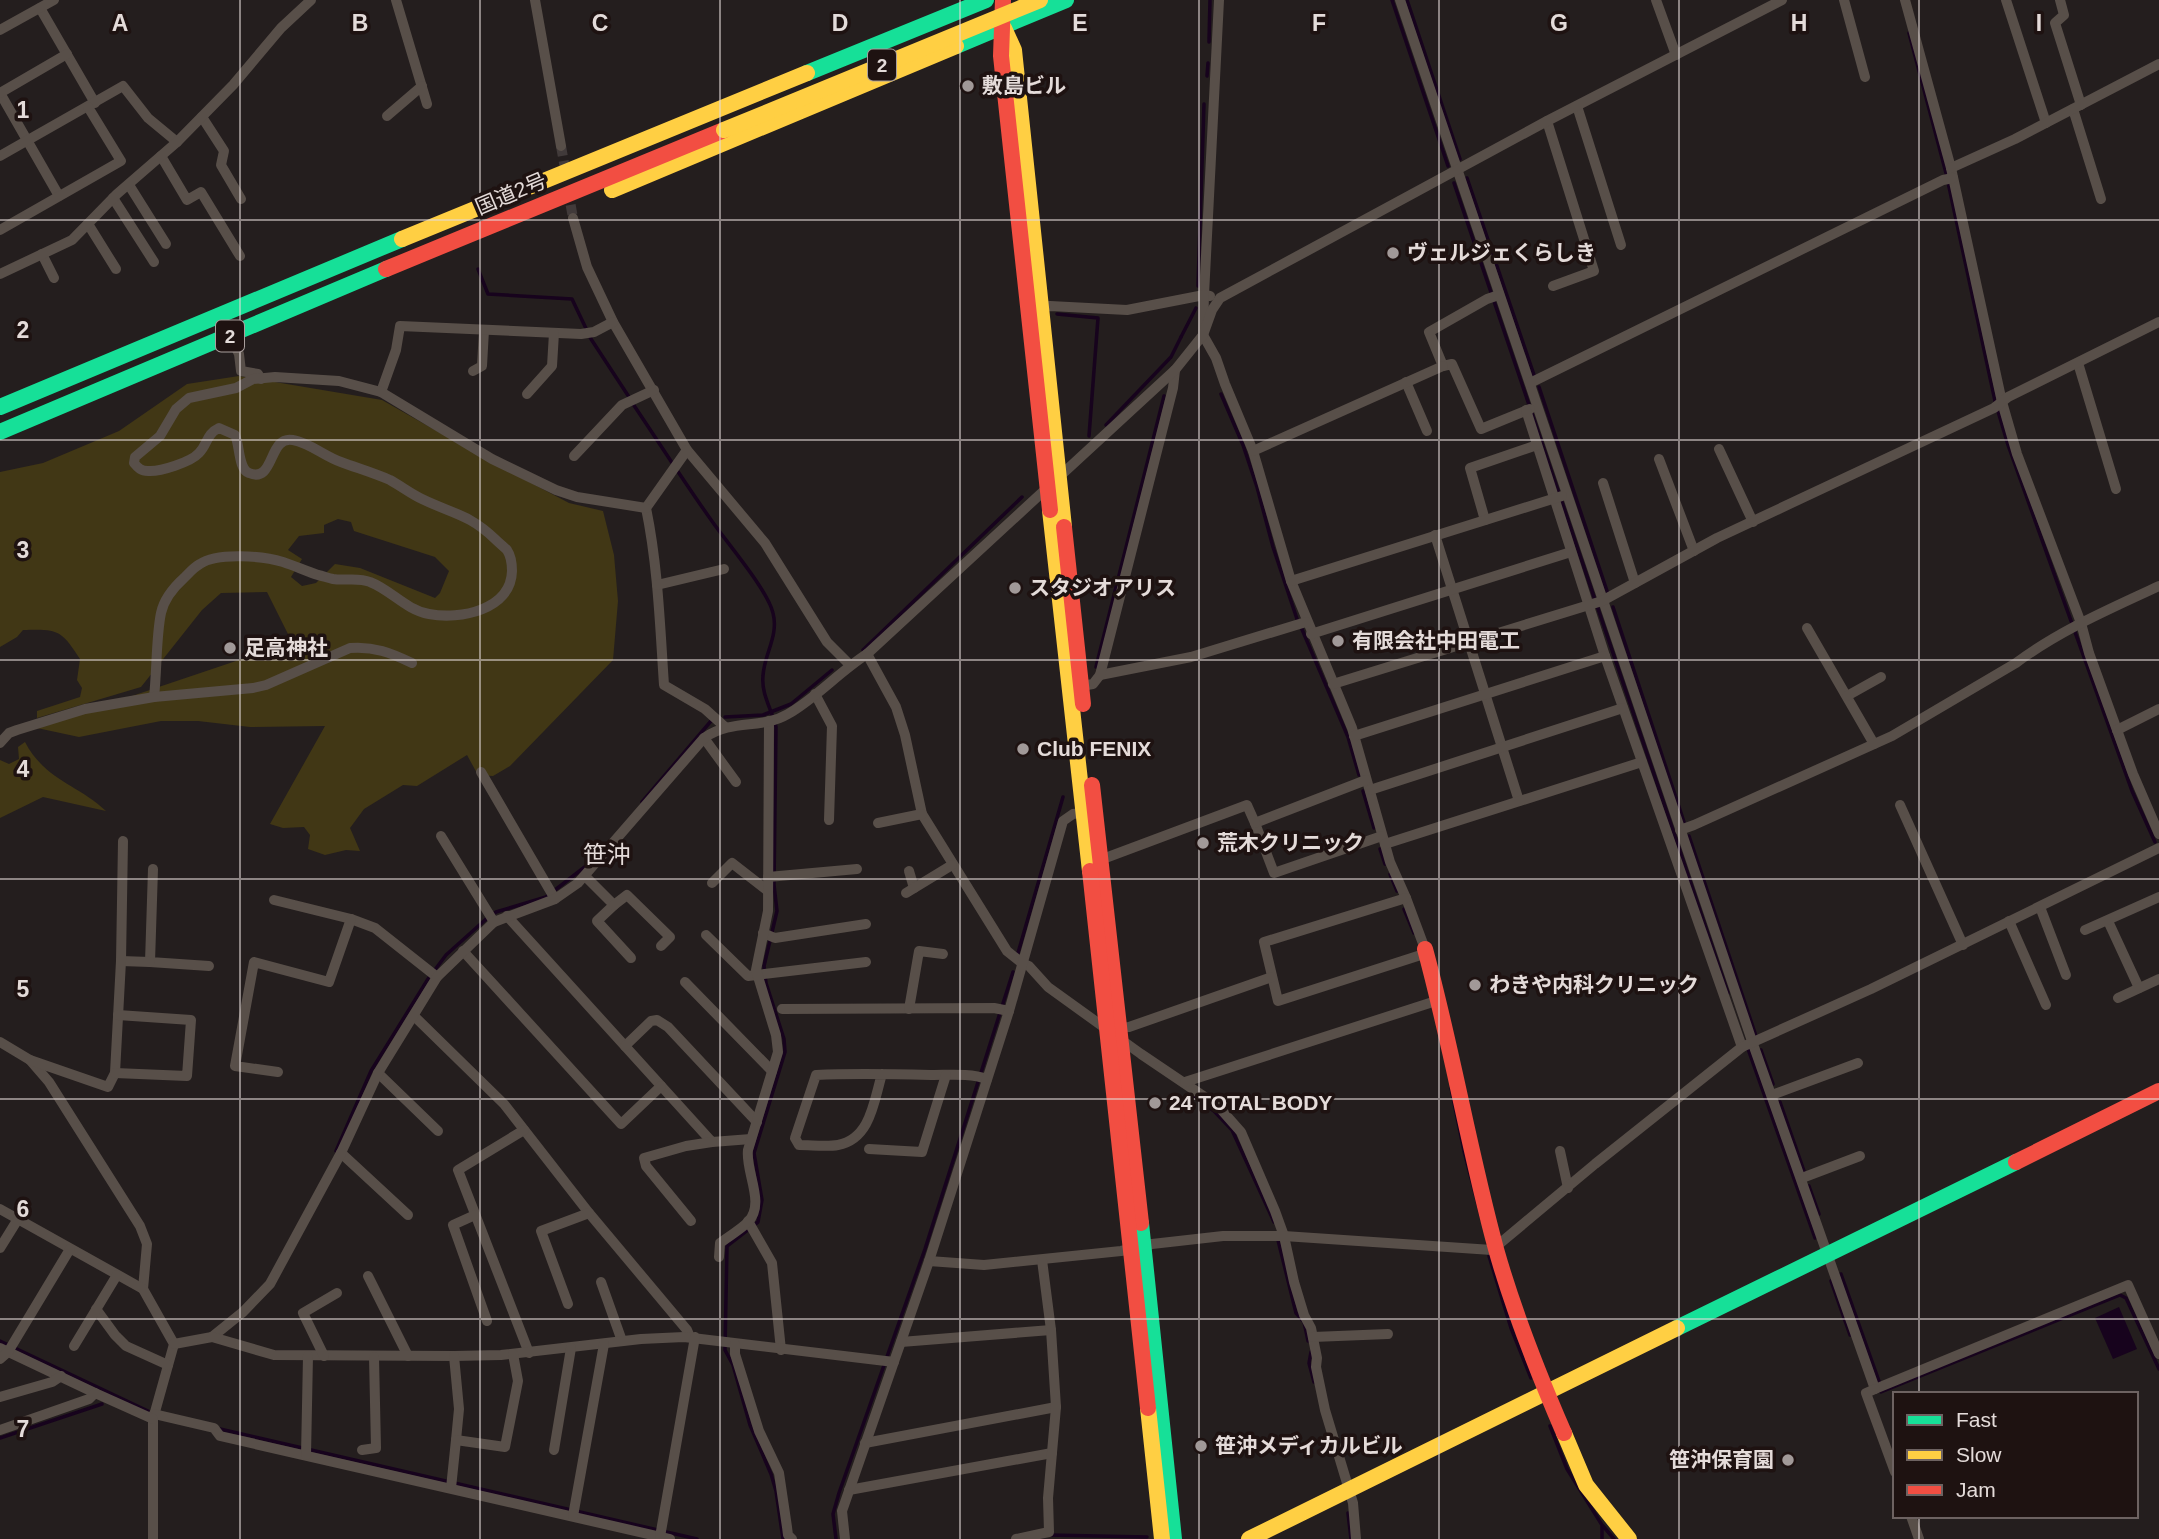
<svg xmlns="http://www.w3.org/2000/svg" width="2159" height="1539" font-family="Helvetica,'Noto Sans JP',sans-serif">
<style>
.green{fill:#413715;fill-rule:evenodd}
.water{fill:#17031d}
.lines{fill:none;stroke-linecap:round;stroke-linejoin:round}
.stream{stroke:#17031d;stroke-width:3.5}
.street-tunnel{stroke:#413a3a;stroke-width:10;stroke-dasharray:10 5;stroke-linecap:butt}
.street{stroke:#584f49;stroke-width:10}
.fast{stroke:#16e098;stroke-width:16}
.slow{stroke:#ffcf43;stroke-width:16}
.jam{stroke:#f24e42;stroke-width:16}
.slow-bridge{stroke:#ffcf43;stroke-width:16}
.grid{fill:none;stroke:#e4dbd9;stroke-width:2;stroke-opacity:0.55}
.poi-dot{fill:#a19998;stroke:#1e1211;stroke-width:2.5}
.labels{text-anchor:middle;stroke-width:7;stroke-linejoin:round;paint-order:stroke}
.shield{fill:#1e1211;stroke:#a99f9d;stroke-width:2}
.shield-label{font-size:19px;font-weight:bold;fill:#e4dbd9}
.poi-label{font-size:21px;font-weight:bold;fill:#e4dbd9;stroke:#1e1211;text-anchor:start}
.street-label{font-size:21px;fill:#e4dbd9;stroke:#1e1211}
.quarter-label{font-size:24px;fill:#e4dbd9;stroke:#1e1211}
.grid-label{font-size:23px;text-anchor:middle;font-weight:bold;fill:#e4dbd9;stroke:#1e1211;stroke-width:7;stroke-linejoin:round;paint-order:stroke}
</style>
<rect width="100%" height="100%" fill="#241e1e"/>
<g class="green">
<path d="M 239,376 L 382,400 L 486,459 L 569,503 L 603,511 L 614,555 L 618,601 L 613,660 L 510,766 L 493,776 L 478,775 L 467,755 L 417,786 L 403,785 L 364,809 L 350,828 L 360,851 L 346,850 L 325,855 L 308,849 L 310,835 L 304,827 L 283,828 L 270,824 L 325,726 L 250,727 L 198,721 L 161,721 L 79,737 L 37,728 L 292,642 L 267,592 L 221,593 L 202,610 L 141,687 L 37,718 L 37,711 L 80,697 L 82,688 L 77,680 L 80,659 C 61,630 59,629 23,630 L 17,637 L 0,647 L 0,472 L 43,463 L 119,431 L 187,384 ZM 338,519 L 351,522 L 354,531 L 435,557 L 449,571 L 440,593 L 435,598 L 360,568 L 335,564 L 316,583 L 302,586 L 291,577 L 302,559 L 288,550 L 299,536 L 324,533 L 324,525 Z"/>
<path d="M 25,742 C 45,780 77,784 106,811 L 43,797 L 0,818 L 0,760 L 9,764 L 19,759 L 18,747 Z"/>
</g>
<path class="water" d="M 2119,1307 L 2137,1349 L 2113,1359 L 2095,1318 Z"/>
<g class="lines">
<g class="stream">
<path d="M 1392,0 L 1448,166"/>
<path d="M 1407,0 L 1460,159"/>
<path d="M 1909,33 L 1946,173 L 1995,401 L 2008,445 L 2132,791 L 2155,842"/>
<path d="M 1209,42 L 1210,0"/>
<path d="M 1207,76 L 1208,63"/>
<path d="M 1467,178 L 1534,375"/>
<path d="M 1454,183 L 1728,993"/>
<path d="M 478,269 L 488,294 L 572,299 L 591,339 L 629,397"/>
<path d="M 1198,286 L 1204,104"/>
<path d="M 1057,314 L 1098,318 L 1089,436"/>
<path d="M 1181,337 L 1196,308"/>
<path d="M 1539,387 L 1608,594"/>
<path d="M 1221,394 L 1243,445 L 1257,487 L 1273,547 L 1298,622"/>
<path d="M 633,404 C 660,444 686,485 714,524 C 729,545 768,591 773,613 C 779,636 764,654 763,676 C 761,694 772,710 776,727 L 774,885 L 777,911 L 764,966 L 766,983 L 784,1039 L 785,1052 L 754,1153 L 762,1200 L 758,1222 L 727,1246 L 725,1350 L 733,1365 L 750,1425 L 771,1474 L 776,1491 L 783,1539"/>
<path d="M 1106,425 L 1171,357 L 1181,337"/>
<path d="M 1613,607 L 1684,822"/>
<path d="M 1301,627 L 1348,737 L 1359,775"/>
<path d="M 863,650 L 1022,497"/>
<path d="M 1096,667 L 1164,396"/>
<path d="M 725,717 L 763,715 L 791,704 L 832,670"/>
<path d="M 1363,791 L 1374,828"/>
<path d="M 642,802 L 711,721"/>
<path d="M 1689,836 L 1756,1036"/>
<path d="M 1380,849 L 1385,864"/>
<path d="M 1390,874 L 1397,891"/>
<path d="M 1404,909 L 1414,933"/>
<path d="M 1018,953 L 1063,797"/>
<path d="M 1747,1046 L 1815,1238"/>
<path d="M 1761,1050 L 1773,1084"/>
<path d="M 1451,1088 L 1464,1151 L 1482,1220"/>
<path d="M 1193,1095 L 1214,1111 L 1232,1130 L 1274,1222"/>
<path d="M 1780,1102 L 1804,1171"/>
<path d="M 336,1151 L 371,1071 L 428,979 L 446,955 L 485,920 L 496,912 L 546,897 L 586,866"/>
<path d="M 1809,1186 L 1819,1214"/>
<path d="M 1278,1240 L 1296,1313 L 1304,1322 L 1308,1341"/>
<path d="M 1489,1256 L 1511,1328 L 1531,1378"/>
<path d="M 1841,1274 L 1880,1384"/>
<path d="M 1831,1281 L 1850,1335"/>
<path d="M 0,1341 L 148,1411"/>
<path d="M 1311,1352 L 1309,1363 L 1314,1382"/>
<path d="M 1881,1392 L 2120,1295 L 2126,1298 L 2159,1369"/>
<path d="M 1550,1426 L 1567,1469 L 1602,1525 L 1602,1539"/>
<path d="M 220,1429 L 697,1539"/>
<path d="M 0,1438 L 102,1404"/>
<path d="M 1348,1513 L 1351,1539"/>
<path d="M 1603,1526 L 1614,1539"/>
<path d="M 1048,1535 L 1147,1537"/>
<path d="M 836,1539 L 833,1514 L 839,1493 L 925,1249 L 1013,972"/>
</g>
<g class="street-tunnel">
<path d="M 561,146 L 566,174"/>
<path d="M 568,190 L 573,218"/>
</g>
<g class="street">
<path d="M 396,0 L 427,104"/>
<path d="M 535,0 L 561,146"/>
<path d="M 1400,0 L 1753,1044 L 1875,1389 L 2128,1285 L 2159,1354"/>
<path d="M 1656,0 L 1676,55"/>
<path d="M 1844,0 L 1865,77"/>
<path d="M 1905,0 L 1951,168 L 2002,402 L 2017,454 L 2081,623 L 2089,653 L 2133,774 L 2159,834"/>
<path d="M 2006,0 L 2046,123"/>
<path d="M 2060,0 L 2064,15 L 2055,23 L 2081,105"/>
<path d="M 40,8 L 95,103"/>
<path d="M 0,30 L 54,0"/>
<path d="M 0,93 L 59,196"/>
<path d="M 0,93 L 67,54"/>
<path d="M 1577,106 L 1621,245"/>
<path d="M 2073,109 L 2101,199"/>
<path d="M 387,116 L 422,86"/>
<path d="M 202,117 L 224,151 L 221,165 L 241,199"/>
<path d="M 1547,121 L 1594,271 L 1553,286"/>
<path d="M 0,156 L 123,86 L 148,118 L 177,142"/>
<path d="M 161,156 L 187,200 L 201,192 L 240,256"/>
<path d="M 1951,168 L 2015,139 L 2159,64"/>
<path d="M 129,185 L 166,244"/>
<path d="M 113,198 L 154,262"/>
<path d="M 573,218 L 587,267 L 613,322 L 687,450 L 765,543 L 827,642 L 850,665"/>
<path d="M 88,224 L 116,269"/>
<path d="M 0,230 L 121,161 L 88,107"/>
<path d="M 42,254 L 54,278"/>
<path d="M 0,274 L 72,240 L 117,194 L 177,142 L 233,85 L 281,28 L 311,0"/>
<path d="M 1499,295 L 1487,299 L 1429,332 L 1443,366 L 1452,364 L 1481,429 L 1530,409"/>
<path d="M 1210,296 L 1204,295 L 1219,0"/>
<path d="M 1035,307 L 1050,306 L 1127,310 L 1204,295 L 1203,335 L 1216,358 L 1225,384 L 1253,451 L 1291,581 L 1352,728 L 1390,862 L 1406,898 L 1425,949"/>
<path d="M 230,336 L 239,354 L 241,371 L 258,374 L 261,379"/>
<path d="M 2078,363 L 2116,489"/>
<path d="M 473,371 L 482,366 L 484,330"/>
<path d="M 1406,382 L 1427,431"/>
<path d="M 1530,383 L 1943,180 L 1953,178"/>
<path d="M 381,392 L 396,350 L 400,326 L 581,334 L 594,332 L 613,322"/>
<path d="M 527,394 L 552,366 L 554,333"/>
<path d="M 1526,410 L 1605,656 L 1742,1047"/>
<path d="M 1719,449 L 1753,522"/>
<path d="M 687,450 L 646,508 C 658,566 660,626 664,685 L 705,709 L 725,727"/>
<path d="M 1253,451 L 1443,366"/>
<path d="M 574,456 L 622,405 L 654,390"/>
<path d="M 1659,459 L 1694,551"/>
<path d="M 1603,483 L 1635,583"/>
<path d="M 1485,520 L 1470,468 L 1537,445"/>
<path d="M 1435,535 L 1519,801"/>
<path d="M 1291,581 L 1562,496"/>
<path d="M 657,585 L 724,569"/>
<path d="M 1807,628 L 1874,744"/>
<path d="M 1311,634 L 1571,552"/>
<path d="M 867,654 L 896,707 L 905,735 L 922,814 L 1007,951 L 1022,963 L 1029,966 L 1048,987 L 1141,1054 L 1218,1106 L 1241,1132 L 1275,1211 L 1284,1236 L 1294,1282 L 1304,1315 L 1311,1328 L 1317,1358 L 1316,1367 L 1325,1410 L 1353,1503 L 1356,1539"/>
<path d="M 1100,675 L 1191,657 L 1306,622"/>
<path d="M 1333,684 L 1602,601 L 1717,538 L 1994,408 L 2008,397 L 2159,322"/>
<path d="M 1075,687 L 1093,684 L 1100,675 L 1173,388 L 1175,370"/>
<path d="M 815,694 L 832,726 L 829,820"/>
<path d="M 1847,696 L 1881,677"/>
<path d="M 154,697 C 157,671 156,637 161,613 C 164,599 174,587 184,578 C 189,573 194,567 200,564 C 217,552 263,556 283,562 C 295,566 306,571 318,575 C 323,576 328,578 333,579 C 345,581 358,577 370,582 C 391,590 406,610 429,614 C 460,620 511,610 512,571 C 512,564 511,556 507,550 C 504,547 499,543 495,539 C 469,514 453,514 422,499 C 411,494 401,486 390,480 C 374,473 357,468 341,462 C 324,456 310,443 293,440 C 268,435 275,484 249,473 C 238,469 240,445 235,435 L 219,428 C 206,434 208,444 199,453 C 191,462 160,472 148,471 C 141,471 138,468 134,463 L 135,457 L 160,436 L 176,409 L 189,398 L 236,388 L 253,379 L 275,377 L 339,381 L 381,392 L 492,459 L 556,490 L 577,497 L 646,508"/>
<path d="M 2117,730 L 2159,709"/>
<path d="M 1354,736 L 1605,656"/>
<path d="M 704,738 L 736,782"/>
<path d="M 0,743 L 9,733 L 17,730 L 85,709 L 154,697 L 253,688 L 266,685 L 350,648 C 374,646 391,653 412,663"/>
<path d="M 481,772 L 555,899"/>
<path d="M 1366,780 L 1255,823 L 1274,873 L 1382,836"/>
<path d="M 1370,790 L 1623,708"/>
<path d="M 1900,805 L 1963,945"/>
<path d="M 878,823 L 922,814"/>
<path d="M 1680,830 L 1694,825 L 1892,736 L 2016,663 C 2060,630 2110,609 2159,586"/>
<path d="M 441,836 L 494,922"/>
<path d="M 1385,844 L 1642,762"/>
<path d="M 1100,860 L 1247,805 L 1255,823"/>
<path d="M 153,869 L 150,962 L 209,966"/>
<path d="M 909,871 L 914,888"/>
<path d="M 585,876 L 614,905 L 597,921 L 631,958"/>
<path d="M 768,877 L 857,869"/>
<path d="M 712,883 L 732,863 L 768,891"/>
<path d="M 906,893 L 952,865"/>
<path d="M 1406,898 L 1264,942 L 1278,1001 L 1427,953"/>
<path d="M 274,900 L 351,919 L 375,928 L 437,977"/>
<path d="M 614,905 L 627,895 L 670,937 L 661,946"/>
<path d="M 2040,907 L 2066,975"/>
<path d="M 507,916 L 712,1142 L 751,1139"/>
<path d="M 2009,921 L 2046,1005"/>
<path d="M 2108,921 L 2139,988"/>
<path d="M 2085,930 L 2159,897"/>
<path d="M 763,933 L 775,938 L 866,924"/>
<path d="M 706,935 L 748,976 L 866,962"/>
<path d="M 463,951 L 621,1124 L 661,1086"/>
<path d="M 121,961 L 150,962"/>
<path d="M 685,982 L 772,1071"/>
<path d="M 2118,998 L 2159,979"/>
<path d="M 782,1009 L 994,1008 L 1009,1011"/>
<path d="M 909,1009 L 919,951 L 943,954"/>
<path d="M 414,1016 L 504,1104 L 589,1213 L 687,1330 L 690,1337"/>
<path d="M 1115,1028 L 1129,1027 L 1272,977"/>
<path d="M 0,1042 L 30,1060 L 49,1082 L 140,1226 L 147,1244 L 143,1289"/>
<path d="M 625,1046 L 651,1021 L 657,1020 L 668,1027 L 757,1122"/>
<path d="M 30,1060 L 108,1087 L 115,1073 L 121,961 L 123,841"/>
<path d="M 278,1072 L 235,1066 L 254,962 L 329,982 L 351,919"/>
<path d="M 115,1073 L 187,1076 L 191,1020 L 118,1015"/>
<path d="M 378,1073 L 438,1131"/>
<path d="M 882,1074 C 874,1100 871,1139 838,1145 C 826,1147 812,1145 799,1145 L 795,1138 L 816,1075 C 855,1073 893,1074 932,1075 C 950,1075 970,1073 987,1079"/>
<path d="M 1185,1082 L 1439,1000"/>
<path d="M 1772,1095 L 1858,1063"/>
<path d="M 524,1130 L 458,1170 L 529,1353"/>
<path d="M 869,1149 L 922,1152 L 946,1075"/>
<path d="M 1560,1151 L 1568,1188"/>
<path d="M 341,1153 L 408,1215"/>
<path d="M 1802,1178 L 1860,1156"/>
<path d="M 0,1209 L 143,1289 L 174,1344 L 153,1419 L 153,1539"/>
<path d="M 475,1215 L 453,1225 L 487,1321"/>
<path d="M 691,1221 L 646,1166 L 644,1158 L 686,1146 L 712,1142"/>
<path d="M 748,1221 L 772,1263 L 781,1350"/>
<path d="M 0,1248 L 18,1219"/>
<path d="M 719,1257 L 720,1243 C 729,1236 740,1230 748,1222 C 766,1203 745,1172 748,1150 L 778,1052 L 776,1035 L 756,970 L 768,911 L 769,721"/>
<path d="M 929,1261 L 984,1265 L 1121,1251 L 1152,1244 L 1223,1236 L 1284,1236 L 1492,1250 L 1595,1164 L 1742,1047 L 1871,989 L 2159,848"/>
<path d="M 368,1276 L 408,1356"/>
<path d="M 601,1282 L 622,1341"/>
<path d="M 568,1304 L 541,1231 L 589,1213"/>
<path d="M 96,1309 L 115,1335 L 126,1346 L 168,1365"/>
<path d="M 212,1337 L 243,1312 L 270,1284 L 341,1153 L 378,1073 L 437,977 L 494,922 L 555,899 L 578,883 L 704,738 C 733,718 761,730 788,714 C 816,698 839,672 867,654 L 1175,370 L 1203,335 L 1212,310 L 1220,298 L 1547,121 L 1782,0"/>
<path d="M 1313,1337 L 1388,1334"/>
<path d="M 901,1342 L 1051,1330"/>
<path d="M 174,1344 L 212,1337 L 274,1355 L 454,1356 L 501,1355 L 641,1339 L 684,1337 L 894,1362"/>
<path d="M 735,1344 L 735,1354 L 759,1431 L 779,1473 L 787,1527 L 788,1535 L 792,1539"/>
<path d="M 74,1346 L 117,1275"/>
<path d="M 0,1348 L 95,1393"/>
<path d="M 324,1356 L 303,1313 L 337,1293"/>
<path d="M 454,1356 L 459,1409 L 456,1440"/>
<path d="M 0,1359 L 8,1352 L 70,1249"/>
<path d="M 1875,1389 L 1866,1393 L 1895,1472"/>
<path d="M 0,1397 L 52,1382 L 61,1376"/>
<path d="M 154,1414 L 214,1428 L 220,1436 L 670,1539"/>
<path d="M 0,1430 L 89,1399 L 95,1393 L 153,1419"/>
<path d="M 865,1443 L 1056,1407"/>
<path d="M 362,1450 L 376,1448 L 374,1357"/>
<path d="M 554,1450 L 571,1348"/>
<path d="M 306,1455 L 308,1356"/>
<path d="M 451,1488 L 456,1440 L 505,1447 L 518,1381 L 513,1354"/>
<path d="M 849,1490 L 1052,1453"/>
<path d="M 573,1516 L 604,1344"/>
<path d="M 1911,1516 L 1919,1539"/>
<path d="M 660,1537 L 695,1337"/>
<path d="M 845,1539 L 842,1511 L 929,1261 L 1009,1011 L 1063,821 L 1073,814 L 1088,812"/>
<path d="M 1016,1539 L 1049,1532 L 1048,1498 L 1056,1407 L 1051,1330 L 1042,1260"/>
</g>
<g class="fast">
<path d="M 956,46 L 1066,0"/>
<path d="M 807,73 L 986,0"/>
<path d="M 0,407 L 402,239"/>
<path d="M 0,432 L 386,269"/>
<path d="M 1141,1223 L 1174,1539"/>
<path d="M 1677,1328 L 2016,1162"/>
</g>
<g class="slow">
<path d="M 1004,28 L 1014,50 L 1064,527"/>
<path d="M 612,190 L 956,46"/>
<path d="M 402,239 L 807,73"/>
<path d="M 1050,510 L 1090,871"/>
<path d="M 1148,1408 L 1162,1539"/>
<path d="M 1564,1433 L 1586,1485 L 1629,1539"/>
<path d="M 1249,1539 L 1677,1328"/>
</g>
<g class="jam">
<path d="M 1003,0 L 1001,56 L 1050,510"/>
<path d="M 386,269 L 724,130"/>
<path d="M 1064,527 L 1083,704"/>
<path d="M 1092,785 L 1141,1223"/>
<path d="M 1090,871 L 1148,1408"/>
<path d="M 1425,949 C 1452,1048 1469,1150 1496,1249 C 1514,1313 1538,1373 1564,1433"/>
<path d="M 2016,1162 L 2159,1091"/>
</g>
<path class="slow-bridge" d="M 724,130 L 1040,0"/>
</g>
<path class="grid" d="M 240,0 L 240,1539M 480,0 L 480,1539M 720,0 L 720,1539M 960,0 L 960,1539M 1199,0 L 1199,1539M 1439,0 L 1439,1539M 1679,0 L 1679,1539M 1919,0 L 1919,1394M 0,220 L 2159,220M 0,440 L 2159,440M 0,660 L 2159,660M 0,879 L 2159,879M 0,1099 L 2159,1099M 0,1319 L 2159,1319M 1919,1516 L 1919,1539"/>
<g class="poi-dot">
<circle cx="968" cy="86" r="7"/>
<circle cx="1393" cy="253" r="7"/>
<circle cx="1015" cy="588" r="7"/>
<circle cx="1338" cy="641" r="7"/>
<circle cx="230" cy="648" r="7"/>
<circle cx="1023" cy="749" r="7"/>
<circle cx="1203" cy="843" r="7"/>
<circle cx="1475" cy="985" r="7"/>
<circle cx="1155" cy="1103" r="7"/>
<circle cx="1201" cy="1446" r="7"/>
<circle cx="1788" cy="1460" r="7"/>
</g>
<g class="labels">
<g class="shield">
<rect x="868" y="49.5" width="28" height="31" rx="5"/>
<rect x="216" y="320.5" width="28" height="31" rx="5"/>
</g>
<g class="shield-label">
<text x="882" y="72">2</text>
<text x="230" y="343">2</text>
</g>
<g class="poi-label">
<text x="982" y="93">敷島ビル</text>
<text x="1407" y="260">ヴェルジェくらしき</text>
<text x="1029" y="595">スタジオアリス</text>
<text x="1352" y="648">有限会社中田電工</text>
<text x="244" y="655">足高神社</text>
<text x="1037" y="756">Club FENIX</text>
<text x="1217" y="850">荒木クリニック</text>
<text x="1489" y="992">わきや内科クリニック</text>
<text x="1169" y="1110">24 TOTAL BODY</text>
<text x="1215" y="1453">笹沖メディカルビル</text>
<text x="1774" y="1467" text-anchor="end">笹沖保育園</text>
</g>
<g class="street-label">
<text transform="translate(511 194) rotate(-23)" y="7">国道2号</text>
</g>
<g class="quarter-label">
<text x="607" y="863">笹沖</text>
</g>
</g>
<g class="grid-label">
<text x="120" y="31">A</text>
<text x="360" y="31">B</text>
<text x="600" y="31">C</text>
<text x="840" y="31">D</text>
<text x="1080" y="31">E</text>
<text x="1319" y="31">F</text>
<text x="1559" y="31">G</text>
<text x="1799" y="31">H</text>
<text x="2039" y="31">I</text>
<text x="23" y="118">1</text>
<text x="23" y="338">2</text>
<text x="23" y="558">3</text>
<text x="23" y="777">4</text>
<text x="23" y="997">5</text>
<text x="23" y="1217">6</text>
<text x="23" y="1437">7</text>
</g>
<rect x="1893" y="1392" width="245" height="126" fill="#1e1211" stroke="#6d6261" stroke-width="2"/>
<rect x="1907" y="1415" width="35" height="10" fill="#16e098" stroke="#6d6261" stroke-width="2"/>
<text x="1956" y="1427" font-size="21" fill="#e4dbd9">Fast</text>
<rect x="1907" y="1450" width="35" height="10" fill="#ffcf43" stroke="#6d6261" stroke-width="2"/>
<text x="1956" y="1462" font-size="21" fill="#e4dbd9">Slow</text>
<rect x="1907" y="1485" width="35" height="10" fill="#f24e42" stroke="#6d6261" stroke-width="2"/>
<text x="1956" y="1497" font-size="21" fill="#e4dbd9">Jam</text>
</svg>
